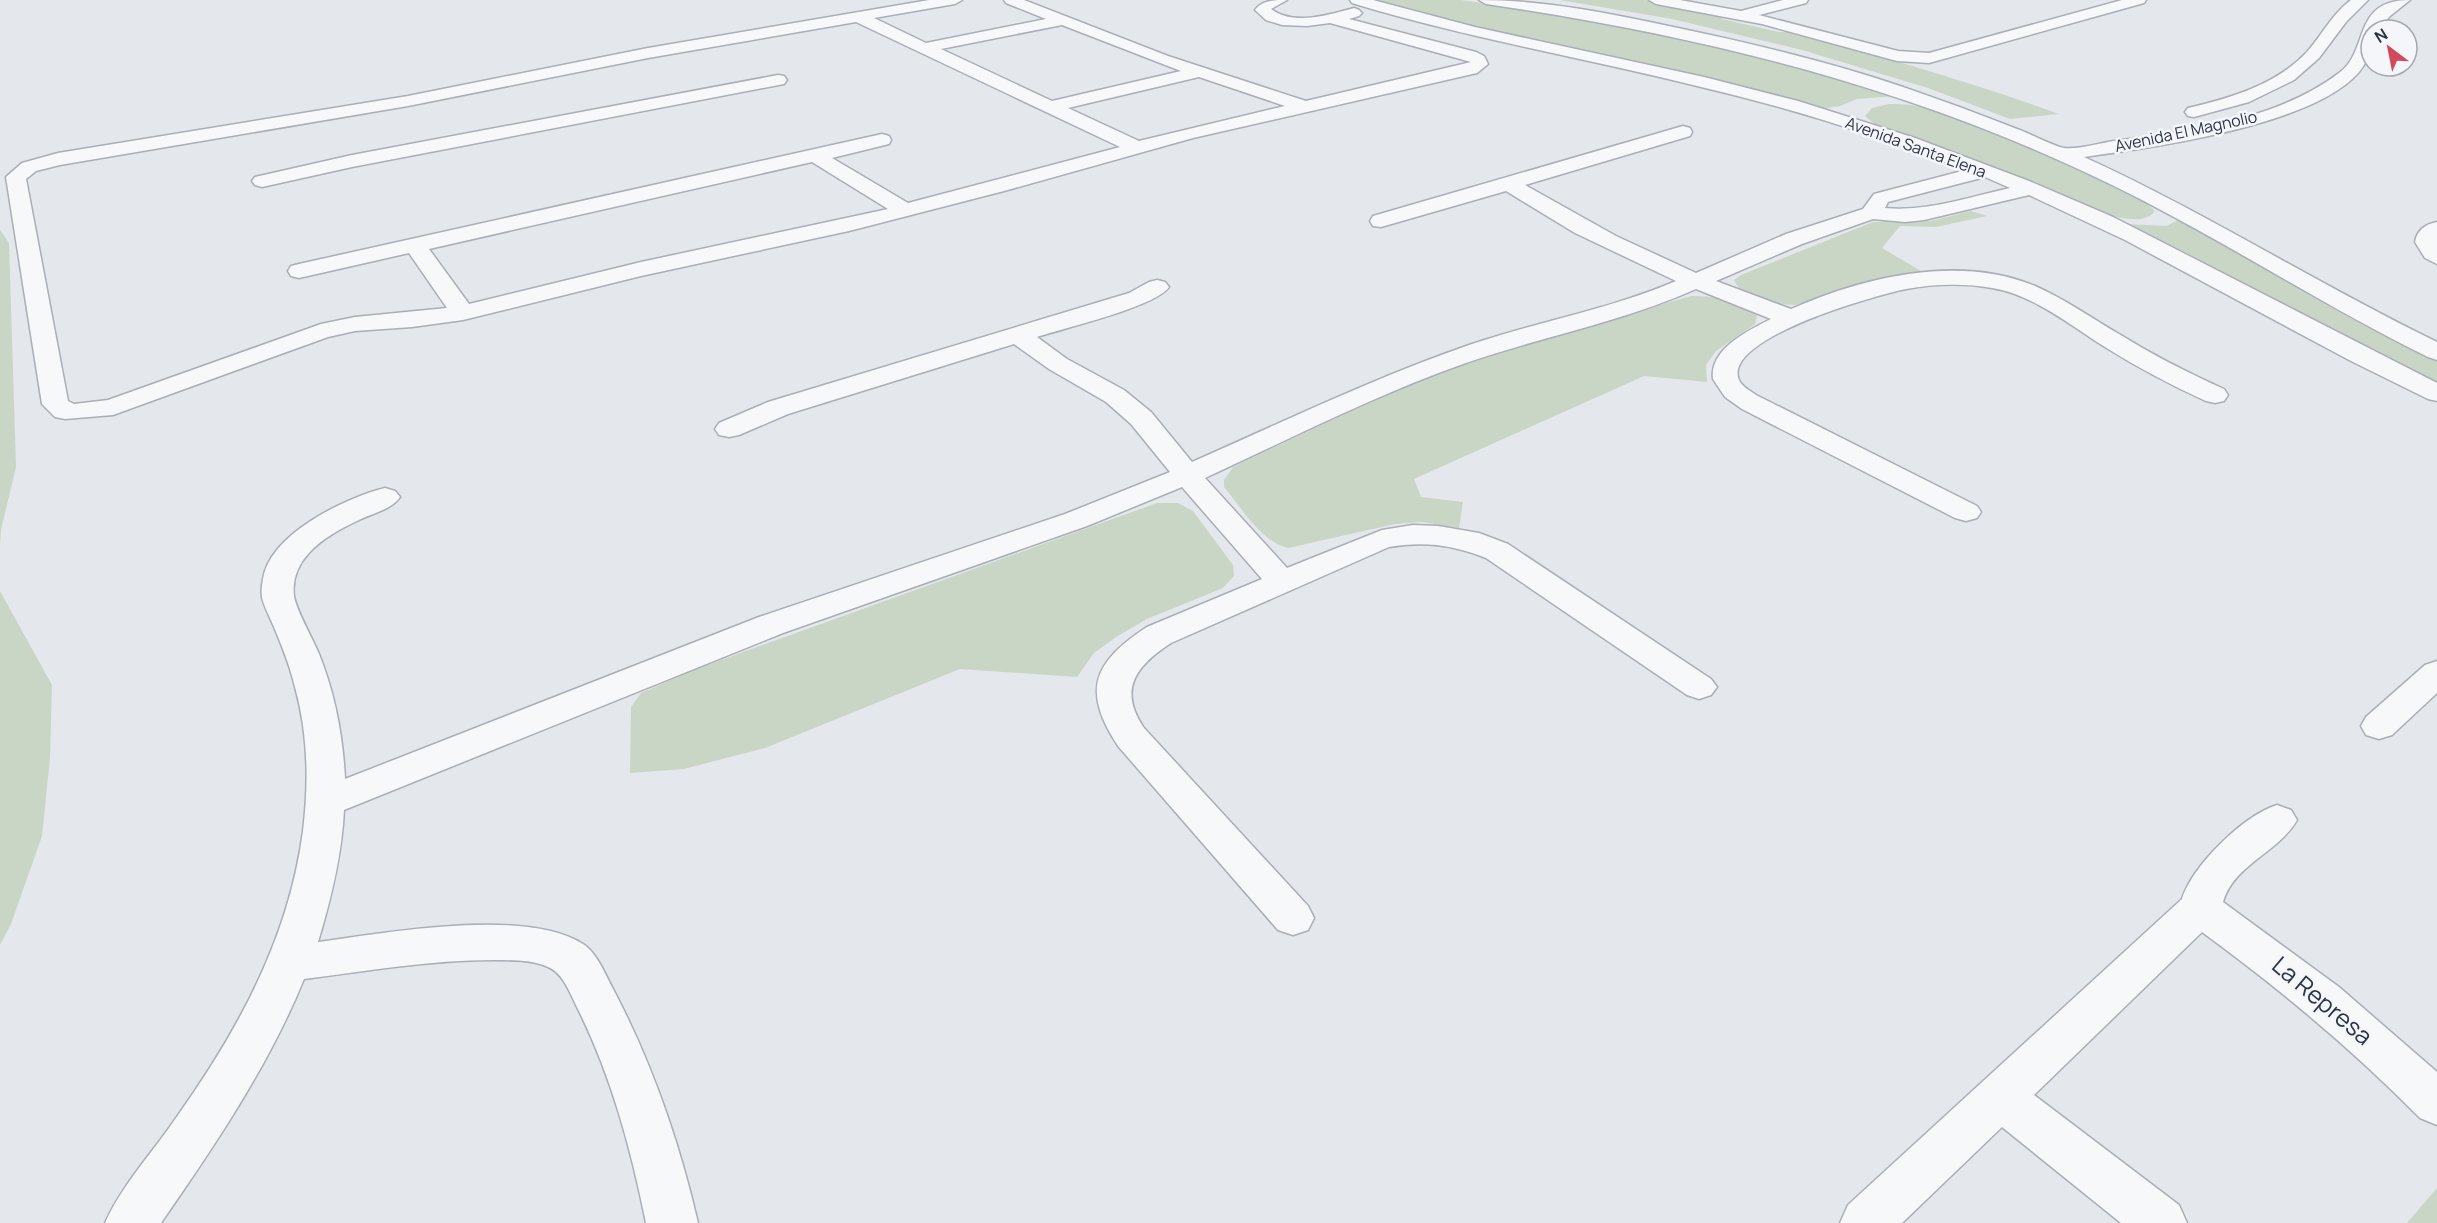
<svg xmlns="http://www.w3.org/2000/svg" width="2437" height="1223" font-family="Manrope,sans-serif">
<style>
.green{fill:#c9d6c5}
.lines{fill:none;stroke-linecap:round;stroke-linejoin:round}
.minor-casing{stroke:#a9aeb7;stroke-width:3}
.minor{fill:#f7f8fa;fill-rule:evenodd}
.labels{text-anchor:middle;stroke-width:5;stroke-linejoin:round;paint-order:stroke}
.far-street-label{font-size:16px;fill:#2b3445;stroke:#f4f6f9}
.near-street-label{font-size:24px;fill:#2b3445;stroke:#f4f6f9}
</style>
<rect width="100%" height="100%" fill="#e4e7ec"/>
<g class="green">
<path d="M 1374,0 L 1461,0 L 1556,13 L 1740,50 L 1895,96 L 1857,99 L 1840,106 L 1821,109 L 1682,73 L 1482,28 Z"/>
<path d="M 1560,0 L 1645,0 L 1721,15 L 1722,19 L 1779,32 L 1791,32 C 1881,56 1971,82 2059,114 L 2010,119 L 1928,88 L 1802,50 L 1672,19 Z"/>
<path d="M 1889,104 C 1904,104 1920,105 1934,110 C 1965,119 2142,192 2155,211 C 2144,225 2121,218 2106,214 L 1877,126 L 1865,116 L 1872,108 Z"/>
<path d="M 1971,211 L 1987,216 L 1936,227 L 1900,226 L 1882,248 L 1926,274 L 1794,305 C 1775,304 1742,300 1734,280 L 1741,275 L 1873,222 L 1931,221 Z"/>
<path d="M 2181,219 L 2313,297 L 2437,360 L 2437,382 L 2347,338 L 2187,253 L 2126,224 L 2166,226 Z"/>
<path d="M 0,230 L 9,243 L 16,467 L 1,530 L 0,546 Z"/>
<path d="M 1691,296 C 1713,296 1742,299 1757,316 L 1755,324 L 1716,351 L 1706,365 L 1707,382 L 1644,376 L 1414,479 L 1421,497 L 1463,502 L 1459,528 L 1422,522 L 1395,524 L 1288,548 C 1260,541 1242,508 1224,487 L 1224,480 L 1233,467 L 1414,381 L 1482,356 Z"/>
<path d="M 1157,503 L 1178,503 L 1193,511 L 1233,565 L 1234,576 L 1223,588 L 1147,619 L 1116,637 L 1094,653 L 1077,677 L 960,669 L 765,748 L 684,769 L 630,773 L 631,707 L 641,693 L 696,669 Z"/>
<path d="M 0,591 L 52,685 L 50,758 L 42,836 L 11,924 L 0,945 Z"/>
<path d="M 2437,1188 L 2437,1223 L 2407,1223 Z"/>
</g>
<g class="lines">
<g class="minor-casing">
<g id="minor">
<path d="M 929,0 L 962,0 L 955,4 L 874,18 L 926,43 L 1046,19 L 1006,3 L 1004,0 L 1024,0 L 1168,56 L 1306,101 L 1471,62 L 1330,23 L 1307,26 L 1282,25 L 1266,20 L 1255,10 C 1262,0 1274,0 1287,0 L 1271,9 C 1293,26 1329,15 1354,8 L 1359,10 L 1362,13 L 1359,16 L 1349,19 L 1476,52 L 1484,56 L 1488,64 L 1477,73 L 1193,138 L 1004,191 L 849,231 L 641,276 L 463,320 L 412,327 L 355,331 L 328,337 L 113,415 L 65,419 L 55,417 L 42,404 L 6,177 L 22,163 L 58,153 L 408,96 L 648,48 ZM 856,22 L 1120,147 L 908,203 L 832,158 L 889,144 L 891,140 L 889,136 L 882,134 L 299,264 L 291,266 L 288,271 L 291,276 L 299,278 L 409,253 L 447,308 L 355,317 L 321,324 L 108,400 L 74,404 L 68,401 L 26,179 L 36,171 L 60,165 L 408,106 L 648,58 ZM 1062,25 L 1181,71 L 1052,101 L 941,49 ZM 1199,77 L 1285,106 L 1139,141 L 1068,108 ZM 812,162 L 888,209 L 641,262 L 469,304 L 429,249 Z"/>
<path d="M 1350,0 L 1373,0 L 1475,27 L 1704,77 L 1798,101 L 1915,138 L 2029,181 L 2113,217 L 2437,383 L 2437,401 L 2428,399 L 2351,361 L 2125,240 L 2029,195 L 1924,220 L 1905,222 L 1873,219 L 1802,244 L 1716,281 L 1791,309 C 1863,277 1959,254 2035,286 C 2065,299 2091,318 2119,334 C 2153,355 2188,373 2224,389 L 2228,395 L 2224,401 L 2215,403 L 2206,401 C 2171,385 2137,367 2105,347 C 2070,325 2034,295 1992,288 C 1964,283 1933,284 1906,289 C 1877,295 1721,338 1739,380 C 1742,387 1751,391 1756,395 L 1977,506 L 1981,512 L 1977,518 L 1966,521 L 1955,518 L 1742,409 L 1725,397 L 1713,379 C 1709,349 1749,330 1771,319 L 1696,289 C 1622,322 1540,337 1463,364 C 1375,395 1290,439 1205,478 L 1287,568 L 1382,530 L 1413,525 L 1438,526 L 1479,533 L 1508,544 L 1711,679 L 1717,687 L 1711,695 L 1699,699 L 1687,695 L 1486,558 C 1453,545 1424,541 1389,547 L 1171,643 C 1137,665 1117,689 1144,728 L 1308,906 L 1314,918 L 1308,930 L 1293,935 L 1278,930 L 1118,746 C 1082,691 1092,663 1147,627 L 1262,579 L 1182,487 L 1087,526 L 783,633 L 344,810 C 342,855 331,899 318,942 C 385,933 525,907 583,944 C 597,953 605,974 613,989 C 652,1063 679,1141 698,1223 L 646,1223 C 631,1148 611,1075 577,1007 C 570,993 563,973 548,967 C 533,960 511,960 494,960 C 430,960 367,971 304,979 C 268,1067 215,1145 161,1223 L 105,1223 C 122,1185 153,1152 176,1118 C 238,1031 289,938 303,831 C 309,783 308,733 295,687 C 290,666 282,646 274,627 C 270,617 264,607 262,597 C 261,592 262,584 263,579 C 270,534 345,498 385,488 L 395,491 L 400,497 C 392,509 374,513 361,519 C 342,528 322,538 308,554 C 298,565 292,580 294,596 C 296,610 313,639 319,654 C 335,694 343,736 345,779 L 759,617 L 1065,514 L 1170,472 L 1131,424 L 1106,402 L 1049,369 L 1014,344 L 788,414 L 739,435 L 729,437 L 719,435 L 715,429 L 719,423 L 768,402 L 1129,293 L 1149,282 L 1157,280 L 1165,282 L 1169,287 C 1155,307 1064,328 1037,337 L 1067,359 L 1124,390 L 1151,412 L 1192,462 C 1285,421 1376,377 1472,344 C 1540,321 1611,309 1676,281 L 1575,233 L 1506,191 L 1381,227 L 1373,226 L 1370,221 L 1373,216 L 1683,126 L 1690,128 L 1692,132 L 1690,136 L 1525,185 L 1616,236 L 1696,273 L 1786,234 L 1863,209 L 1874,194 L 1966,170 C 1880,136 1791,108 1701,87 C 1585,58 1467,38 1352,3 ZM 1985,177 L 2010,188 C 1969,197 1927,212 1885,208 L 1888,202 Z"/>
<path d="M 1479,0 C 1546,0 1613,14 1678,28 C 1754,44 1830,62 1903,87 C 1941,100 1979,114 2017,129 C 2029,133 2053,146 2064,148 C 2076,150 2100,143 2114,141 C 2189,131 2277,120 2339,73 C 2370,51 2351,0 2410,0 L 2390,16 L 2378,30 L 2371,30 C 2371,43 2371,54 2364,65 C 2328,124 2150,148 2084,157 C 2205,212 2317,284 2437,342 L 2437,360 L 2428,357 C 2320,304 2219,237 2110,184 C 1911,87 1704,36 1486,4 Z"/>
<path d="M 1649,0 L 1680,0 L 1741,11 L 1783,0 L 1808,0 L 1806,3 L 1759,15 L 1898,51 L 1929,53 L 2122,0 L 2146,0 L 2144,3 L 1929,63 L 1897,61 L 1762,24 L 1656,4 Z"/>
<path d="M 2351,0 L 2368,0 L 2346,22 L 2319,58 L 2294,80 L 2249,102 L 2194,117 L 2188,116 L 2185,112 L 2188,108 C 2230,98 2276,85 2307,52 C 2322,35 2332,14 2351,0 Z"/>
<path d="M 778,75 L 784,76 L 787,80 L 784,84 L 352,167 L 262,187 L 255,185 L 252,181 L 255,177 L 352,155 Z"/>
<path d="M 2437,222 L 2437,264 L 2425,258 L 2415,242 C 2417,230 2426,224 2437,222 Z"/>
<path d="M 2437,661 L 2437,693 L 2392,735 L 2379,739 L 2366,735 L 2361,726 L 2366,717 L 2425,665 Z"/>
<path d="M 2277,805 L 2291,810 L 2297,820 C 2279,852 2233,865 2223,902 L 2339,987 L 2437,1072 L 2437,1125 L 2420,1118 C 2353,1050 2280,989 2202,932 L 2034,1095 L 2179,1205 L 2187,1223 L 2121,1223 L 2002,1127 L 1902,1223 L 1840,1223 L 1848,1205 L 2182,899 C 2193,865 2243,816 2277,805 Z"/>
</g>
</g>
<use href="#minor" class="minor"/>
</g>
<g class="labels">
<g class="far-street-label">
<text transform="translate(2186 131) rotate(-12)" y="6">Avenida El Magnolio</text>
<text transform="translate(1916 147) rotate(20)" y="6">Avenida Santa Elena</text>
</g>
<g class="near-street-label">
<text transform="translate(2322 1001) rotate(40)" y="8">La Represa</text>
</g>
</g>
<g transform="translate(2389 48) rotate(328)"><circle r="28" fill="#f4f6f9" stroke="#a4a8b1" stroke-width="1.5"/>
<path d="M0-4.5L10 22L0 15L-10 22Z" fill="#d1495b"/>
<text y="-9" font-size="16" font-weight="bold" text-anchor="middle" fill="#2b3445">N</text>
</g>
</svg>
